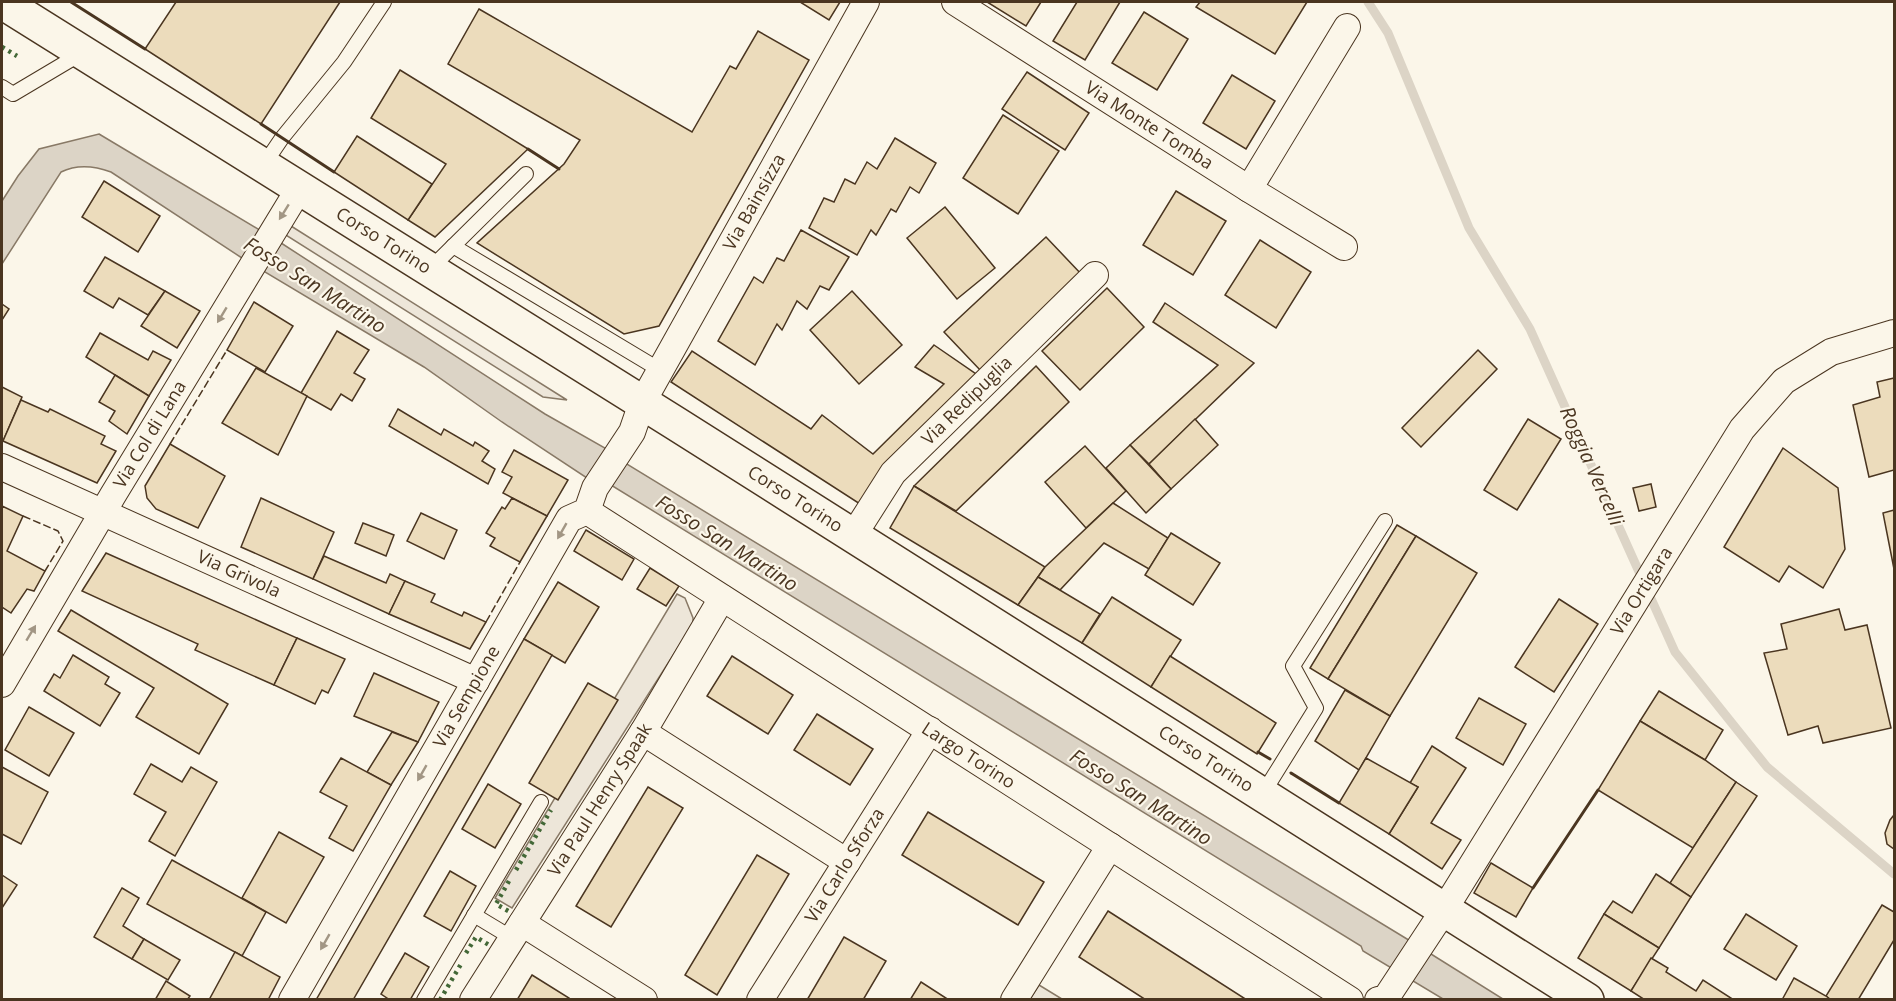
<svg xmlns="http://www.w3.org/2000/svg" width="1896" height="1001" font-family="'Open Sans',sans-serif">
<style>
.green{fill:#ede6d9;stroke:#887966;stroke-width:1.5}
.water{fill:#dcd4c6;stroke:#887966;stroke-width:1.5}
.lines{fill:none;stroke-linecap:round;stroke-linejoin:round}
.stream{stroke:#dcd4c6;stroke-width:9}
.building{fill:#ecdcbc;stroke:#4a3520;stroke-width:1.5}
.lane-casing{stroke:#4a3520;stroke-width:16}
.street-casing{stroke:#4a3520;stroke-width:28}
.secondary-casing{stroke:#4a3520;stroke-width:36}
.lane{stroke:#fbf6e9;stroke-width:14}
.street{stroke:#fbf6e9;stroke-width:26}
.secondary{stroke:#fbf6e9;stroke-width:33}
.hedge{stroke:#436837;stroke-width:4.5;stroke-dasharray:3 4.5;stroke-linecap:butt}
.fence{stroke:#4a3520;stroke-width:1.5;stroke-dasharray:8 3;stroke-linecap:butt}
.wall{stroke:#4a3520;stroke-width:3}
.oneway{fill:#a29684}
.labels{text-anchor:middle;stroke-width:4.5;stroke-linejoin:round;paint-order:stroke}
.street-label{font-size:18px;fill:#4a3520;stroke:#fbf6e9}
.water-label{font-size:20px;font-style:italic;fill:#4a3520;stroke:#fbf6e9}
</style>
<rect width="100%" height="100%" fill="#fbf6e9"/>
<g class="green">
<path d="M 291,226 L 567,400 L 543,397 L 281,232 Z"/>
<path d="M 677,594 L 685,598 L 693,618 L 693,624 L 512,908 L 495,898 Z"/>
<path d="M 1039,985 L 1062,999 L 1030,999 Z"/>
</g>
<path class="water" d="M 99,134 L 278,241 L 545,414 L 612,452 L 625,463 L 1407,939 L 1503,999 L 1443,999 L 1363,951 L 1361,946 L 611,485 L 593,482 L 502,422 L 424,367 L 245,260 L 111,172 C 95,166 77,164 61,172 L 2,264 L 2,201 L 18,176 L 39,149 Z"/>
<g class="lines">
<path class="stream" d="M 1368,2 L 1388,33 L 1469,228 L 1530,329 L 1675,652 L 1767,767 L 1894,874"/>
</g>
<g class="building">
<path d="M 176,2 L 340,2 L 261,124 L 145,49 Z"/>
<path d="M 800,2 L 840,2 L 829,20 Z"/>
<path d="M 987,2 L 1041,2 L 1026,26 Z"/>
<path d="M 1077,2 L 1120,2 L 1085,60 L 1053,41 Z"/>
<path d="M 1200,2 L 1307,2 L 1275,54 L 1196,7 Z"/>
<path d="M 479,9 L 692,132 L 730,66 L 736,69 L 758,31 L 809,60 L 659,326 L 624,334 L 477,243 L 564,164 L 580,140 L 448,64 Z"/>
<path d="M 1144,12 L 1188,39 L 1157,90 L 1112,63 Z"/>
<path d="M 400,70 L 528,149 L 435,237 L 408,220 L 446,164 L 371,118 Z"/>
<path d="M 1027,72 L 1089,113 L 1065,150 L 1002,109 Z"/>
<path d="M 1232,75 L 1275,101 L 1246,149 L 1203,123 Z"/>
<path d="M 1003,115 L 1059,151 L 1018,214 L 963,178 Z"/>
<path d="M 357,136 L 432,184 L 408,220 L 334,172 Z"/>
<path d="M 895,138 L 936,163 L 919,193 L 910,187 L 896,212 L 891,209 L 876,235 L 871,230 L 857,255 L 809,228 L 824,198 L 834,202 L 845,179 L 855,184 L 867,162 L 877,169 Z"/>
<path d="M 104,181 L 160,216 L 138,252 L 82,217 Z"/>
<path d="M 1176,191 L 1226,221 L 1193,275 L 1143,245 Z"/>
<path d="M 945,207 L 995,268 L 957,299 L 907,238 Z"/>
<path d="M 801,230 L 849,257 L 829,290 L 820,286 L 807,309 L 797,301 L 782,330 L 777,324 L 755,365 L 718,341 L 754,277 L 763,283 L 777,258 L 784,261 Z"/>
<path d="M 1046,237 L 1083,276 L 981,371 L 944,332 Z"/>
<path d="M 1260,240 L 1311,272 L 1276,328 L 1225,295 Z"/>
<path d="M 105,257 L 165,291 L 148,315 L 119,298 L 113,308 L 84,291 Z"/>
<path d="M 1107,288 L 1144,327 L 1080,390 L 1042,351 Z"/>
<path d="M 165,291 L 200,311 L 177,348 L 141,326 Z"/>
<path d="M 852,291 L 902,345 L 859,384 L 810,330 Z"/>
<path d="M 254,302 L 293,326 L 265,372 L 227,350 Z"/>
<path d="M 1165,303 L 1254,363 L 1149,464 L 1130,445 L 1218,365 L 1153,322 Z"/>
<path d="M 2,304 L 9,309 L 2,320 Z"/>
<path d="M 337,331 L 369,350 L 354,373 L 365,379 L 352,401 L 341,394 L 331,410 L 301,393 Z"/>
<path d="M 100,333 L 148,360 L 153,351 L 171,360 L 149,396 L 86,357 Z"/>
<path d="M 934,345 L 976,374 L 860,504 L 671,382 L 692,351 L 811,429 L 822,415 L 873,454 L 944,384 L 915,367 Z"/>
<path d="M 1478,350 L 1497,369 L 1421,447 L 1402,428 Z"/>
<path d="M 1036,366 L 1069,402 L 956,511 L 914,486 Z"/>
<path d="M 256,368 L 307,396 L 278,455 L 222,423 Z"/>
<path d="M 115,375 L 149,396 L 127,434 L 109,421 L 115,411 L 99,402 Z"/>
<path d="M 1894,378 L 1894,470 L 1869,477 L 1853,405 L 1880,397 L 1877,382 Z"/>
<path d="M 2,387 L 22,397 L 3,441 L 2,440 Z"/>
<path d="M 21,400 L 48,412 L 50,409 L 105,436 L 101,444 L 116,451 L 97,483 L 3,441 Z"/>
<path d="M 398,409 L 441,435 L 444,429 L 473,446 L 475,442 L 489,451 L 482,461 L 495,469 L 488,484 L 389,426 Z"/>
<path d="M 1195,419 L 1218,445 L 1171,489 L 1149,464 Z"/>
<path d="M 1528,419 L 1561,439 L 1517,510 L 1484,490 Z"/>
<path d="M 170,444 L 225,476 L 198,528 L 156,509 L 147,498 L 145,486 Z"/>
<path d="M 1130,445 L 1171,489 L 1146,513 L 1106,468 Z"/>
<path d="M 1085,446 L 1126,491 L 1086,528 L 1045,482 Z"/>
<path d="M 1783,448 L 1838,488 L 1845,549 L 1823,588 L 1789,566 L 1779,582 L 1724,547 Z"/>
<path d="M 514,450 L 568,480 L 547,516 L 503,493 L 512,477 L 502,472 Z"/>
<path d="M 1651,484 L 1656,507 L 1639,511 L 1633,488 Z"/>
<path d="M 914,486 L 1045,567 L 1018,605 L 890,528 Z"/>
<path d="M 261,498 L 334,532 L 313,579 L 241,547 Z"/>
<path d="M 512,498 L 547,516 L 520,562 L 490,546 L 495,538 L 486,533 L 502,507 L 505,509 Z"/>
<path d="M 1113,503 L 1168,538 L 1149,569 L 1104,543 L 1060,590 L 1038,577 L 1045,567 Z"/>
<path d="M 2,506 L 23,516 L 7,551 L 45,571 L 34,591 L 27,589 L 11,613 L 2,607 Z"/>
<path d="M 1894,510 L 1894,569 L 1883,513 Z"/>
<path d="M 421,513 L 457,530 L 444,559 L 407,541 Z"/>
<path d="M 363,523 L 394,535 L 386,556 L 355,543 Z"/>
<path d="M 1397,525 L 1416,536 L 1328,679 L 1310,668 Z"/>
<path d="M 586,530 L 634,559 L 622,580 L 574,551 Z"/>
<path d="M 1171,533 L 1220,563 L 1193,605 L 1145,575 Z"/>
<path d="M 1416,536 L 1477,573 L 1390,716 L 1328,679 Z"/>
<path d="M 106,553 L 297,638 L 274,685 L 195,650 L 198,644 L 82,591 Z"/>
<path d="M 324,556 L 386,583 L 390,574 L 405,581 L 389,614 L 313,579 Z"/>
<path d="M 650,568 L 679,586 L 666,606 L 637,589 Z"/>
<path d="M 1038,577 L 1100,614 L 1082,643 L 1018,605 Z"/>
<path d="M 405,581 L 435,594 L 431,602 L 462,616 L 464,612 L 486,622 L 470,649 L 389,614 Z"/>
<path d="M 558,582 L 599,607 L 565,663 L 524,639 Z"/>
<path d="M 1112,597 L 1181,640 L 1151,687 L 1082,643 Z"/>
<path d="M 1559,599 L 1598,624 L 1554,692 L 1515,667 Z"/>
<path d="M 1839,609 L 1845,630 L 1867,625 L 1891,728 L 1823,743 L 1818,726 L 1788,735 L 1764,653 L 1787,649 L 1781,624 Z"/>
<path d="M 71,610 L 228,704 L 199,754 L 136,717 L 154,688 L 58,631 Z"/>
<path d="M 297,638 L 345,659 L 328,693 L 322,690 L 315,704 L 274,685 Z"/>
<path d="M 524,639 L 552,655 L 353,1000 L 316,1000 Z"/>
<path d="M 73,655 L 109,677 L 105,684 L 120,693 L 100,726 L 44,691 L 54,674 L 60,678 Z"/>
<path d="M 732,656 L 793,695 L 768,734 L 707,696 Z"/>
<path d="M 1170,656 L 1276,723 L 1257,754 L 1151,687 Z"/>
<path d="M 374,673 L 439,702 L 418,742 L 354,716 Z"/>
<path d="M 588,683 L 618,700 L 558,800 L 529,783 Z"/>
<path d="M 1345,690 L 1390,716 L 1359,770 L 1315,741 Z"/>
<path d="M 1659,691 L 1723,730 L 1705,760 L 1640,721 Z"/>
<path d="M 1479,698 L 1526,724 L 1503,765 L 1456,738 Z"/>
<path d="M 29,707 L 74,733 L 49,776 L 5,750 Z"/>
<path d="M 817,714 L 873,749 L 850,785 L 794,750 Z"/>
<path d="M 1640,721 L 1705,760 L 1736,782 L 1693,848 L 1598,790 Z"/>
<path d="M 392,732 L 418,742 L 391,785 L 367,772 Z"/>
<path d="M 1432,746 L 1466,768 L 1431,823 L 1461,840 L 1442,869 L 1389,834 L 1418,787 L 1410,783 Z"/>
<path d="M 341,758 L 391,785 L 353,851 L 329,838 L 347,806 L 320,792 Z"/>
<path d="M 1366,758 L 1418,787 L 1389,834 L 1339,803 Z"/>
<path d="M 151,764 L 182,782 L 191,767 L 217,782 L 175,856 L 149,841 L 166,812 L 134,794 Z"/>
<path d="M 2,767 L 48,792 L 21,844 L 2,834 Z"/>
<path d="M 1736,782 L 1757,796 L 1691,897 L 1670,883 Z"/>
<path d="M 488,784 L 521,804 L 495,848 L 462,829 Z"/>
<path d="M 648,787 L 683,808 L 611,927 L 576,906 Z"/>
<path d="M 928,812 L 1044,882 L 1018,925 L 902,855 Z"/>
<path d="M 1894,815 L 1894,849 L 1887,844 L 1885,833 L 1890,820 Z"/>
<path d="M 279,832 L 324,857 L 286,923 L 242,898 Z"/>
<path d="M 757,855 L 789,874 L 717,995 L 685,975 Z"/>
<path d="M 172,860 L 266,912 L 242,956 L 147,904 Z"/>
<path d="M 1491,863 L 1533,888 L 1516,917 L 1474,893 Z"/>
<path d="M 450,871 L 476,886 L 451,931 L 424,916 Z"/>
<path d="M 1656,874 L 1691,897 L 1659,948 L 1604,914 L 1613,901 L 1632,913 Z"/>
<path d="M 2,875 L 17,885 L 2,908 Z"/>
<path d="M 122,888 L 139,898 L 123,926 L 144,939 L 132,959 L 94,937 Z"/>
<path d="M 1882,905 L 1894,912 L 1894,940 L 1858,1000 L 1831,1000 L 1826,996 Z"/>
<path d="M 1108,911 L 1247,1000 L 1146,1000 L 1079,957 Z"/>
<path d="M 1604,914 L 1659,948 L 1631,991 L 1578,958 Z"/>
<path d="M 1746,914 L 1797,946 L 1776,980 L 1724,949 Z"/>
<path d="M 844,937 L 886,961 L 863,1000 L 807,1000 Z"/>
<path d="M 144,939 L 180,960 L 168,980 L 132,959 Z"/>
<path d="M 235,952 L 280,977 L 268,1000 L 209,1000 Z"/>
<path d="M 405,953 L 429,967 L 410,1000 L 390,1000 L 381,994 Z"/>
<path d="M 1651,958 L 1668,968 L 1666,972 L 1696,991 L 1703,980 L 1734,1000 L 1645,1000 L 1631,991 Z"/>
<path d="M 532,975 L 569,998 L 568,1000 L 517,1000 Z"/>
<path d="M 1794,978 L 1826,996 L 1831,1000 L 1782,1000 Z"/>
<path d="M 166,981 L 190,996 L 187,1000 L 155,1000 Z"/>
<path d="M 921,982 L 949,1000 L 910,1000 Z"/>
</g>
<g class="lines">
<g class="lane-casing">
<g id="lane">
<path d="M 2,87 L 13,94 L 82,53"/>
<path d="M 263,166 L 282,138 L 344,62 L 384,2"/>
<path d="M 453,246 L 660,370"/>
<path d="M 429,270 L 526,174"/>
<path d="M 1262,795 L 1316,708 L 1293,666 L 1385,521"/>
<path d="M 474,915 L 512,938"/>
<path d="M 424,1000 L 541,802"/>
</g>
</g>
<g class="street-casing">
<g id="street">
<path id="s1" d="M 955,2 L 1249,189 L 1344,247"/>
<path d="M 1249,189 L 1347,27"/>
<path id="s2" d="M 2,467 L 476,681"/>
<path id="s3" d="M 587,511 L 1350,1000"/>
<path id="s4" d="M 853,536 L 893,473 L 1095,275"/>
<path id="s5" d="M 2,684 L 113,495 L 299,189"/>
<path d="M 643,732 L 847,862"/>
<path d="M 522,923 L 644,1000"/>
<path id="s6" d="M 292,1000 L 569,519 L 587,511 L 595,488 L 632,432 L 642,403 L 866,2"/>
<path id="s7" d="M 473,1000 L 643,732 L 722,598"/>
<path id="s8" d="M 760,1000 L 930,730"/>
<path d="M 1014,1000 L 1110,846"/>
<path id="s9" d="M 1378,1000 L 1386,998 L 1444,910 L 1742,429 L 1784,381 L 1831,352 L 1894,333"/>
</g>
</g>
<g class="secondary-casing">
<g id="secondary">
<path id="s10" d="M 2,2 L 675,423 L 1587,1000"/>
</g>
</g>
<use href="#lane" class="lane"/>
<use href="#street" class="street"/>
<use href="#secondary" class="secondary"/>
<g class="hedge">
<path d="M 2,47 L 17,56"/>
<path d="M 516,870 L 551,810"/>
<path d="M 509,881 L 496,904 L 510,912"/>
<path d="M 466,953 L 476,937 L 489,945"/>
<path d="M 440,1000 L 461,964"/>
</g>
<g class="fence">
<path d="M 170,444 L 227,350"/>
<path d="M 23,516 L 58,531 L 63,541 L 45,571"/>
<path d="M 486,622 L 520,562"/>
<path d="M 1258,752 L 1270,759"/>
<path d="M 1291,773 L 1339,803"/>
</g>
<g class="wall">
<path d="M 71,2 L 145,49"/>
<path d="M 261,124 L 334,172"/>
<path d="M 528,149 L 559,169"/>
<path d="M 1258,752 L 1270,759"/>
<path d="M 1291,773 L 1339,803"/>
<path d="M 1533,888 L 1598,790"/>
</g>
</g>
<defs><path id="oneway-solid" d="M-6-.8H1V-3.2L6.5 0L1 3.2V.8H-6Z" transform="scale(1.5)"/></defs>
<g class="oneway">
<use href="#oneway-solid" transform="translate(284 212) rotate(122)"/>
<use href="#oneway-solid" transform="translate(222 315) rotate(121)"/>
<use href="#oneway-solid" transform="translate(562 531) rotate(120)"/>
<use href="#oneway-solid" transform="translate(31 633) rotate(-59)"/>
<use href="#oneway-solid" transform="translate(422 773) rotate(120)"/>
<use href="#oneway-solid" transform="translate(325 942) rotate(120)"/>
</g>
<g class="labels">
<g class="street-label">
<text dy="6" stroke="none"><textPath href="#s1" startOffset="230">Via Monte Tomba</textPath></text>
<text dy="6" stroke="none"><textPath href="#s6" startOffset="927">Via Bainsizza</textPath></text>
<text dy="6" stroke="none"><textPath href="#s10" startOffset="450">Corso Torino</textPath></text>
<text dy="6" stroke="none"><textPath href="#s4" startOffset="178">Via Redipuglia</textPath></text>
<text dy="6" stroke="none"><textPath href="#s5" startOffset="290">Via Col di Lana</textPath></text>
<text dy="6" stroke="none"><textPath href="#s10" startOffset="936">Corso Torino</textPath></text>
<text dy="6" stroke="none"><textPath href="#s2" startOffset="260">Via Grivola</textPath></text>
<text dy="6" stroke="none"><textPath href="#s9" startOffset="489">Via Ortigara</textPath></text>
<text dy="6" stroke="none"><textPath href="#s6" startOffset="350">Via Sempione</textPath></text>
<text dy="6" stroke="none"><textPath href="#s3" startOffset="453">Largo Torino</textPath></text>
<text dy="6" stroke="none"><textPath href="#s10" startOffset="1422">Corso Torino</textPath></text>
<text dy="6" stroke="none"><textPath href="#s7" startOffset="237">Via Paul Henry Spaak</textPath></text>
<text dy="6" stroke="none"><textPath href="#s8" startOffset="159">Via Carlo Sforza</textPath></text>
</g>
<g class="water-label">
<text transform="translate(315 285) rotate(32)" y="7">Fosso San Martino</text>
<text transform="translate(1592 466) rotate(66)" y="7">Roggia Vercelli</text>
<text transform="translate(727 543) rotate(32)" y="7">Fosso San Martino</text>
<text transform="translate(1141 797) rotate(32)" y="7">Fosso San Martino</text>
</g>
</g>
<rect width="1896" height="1001" fill="none" stroke="#4a3520" stroke-width="6"/>
</svg>
